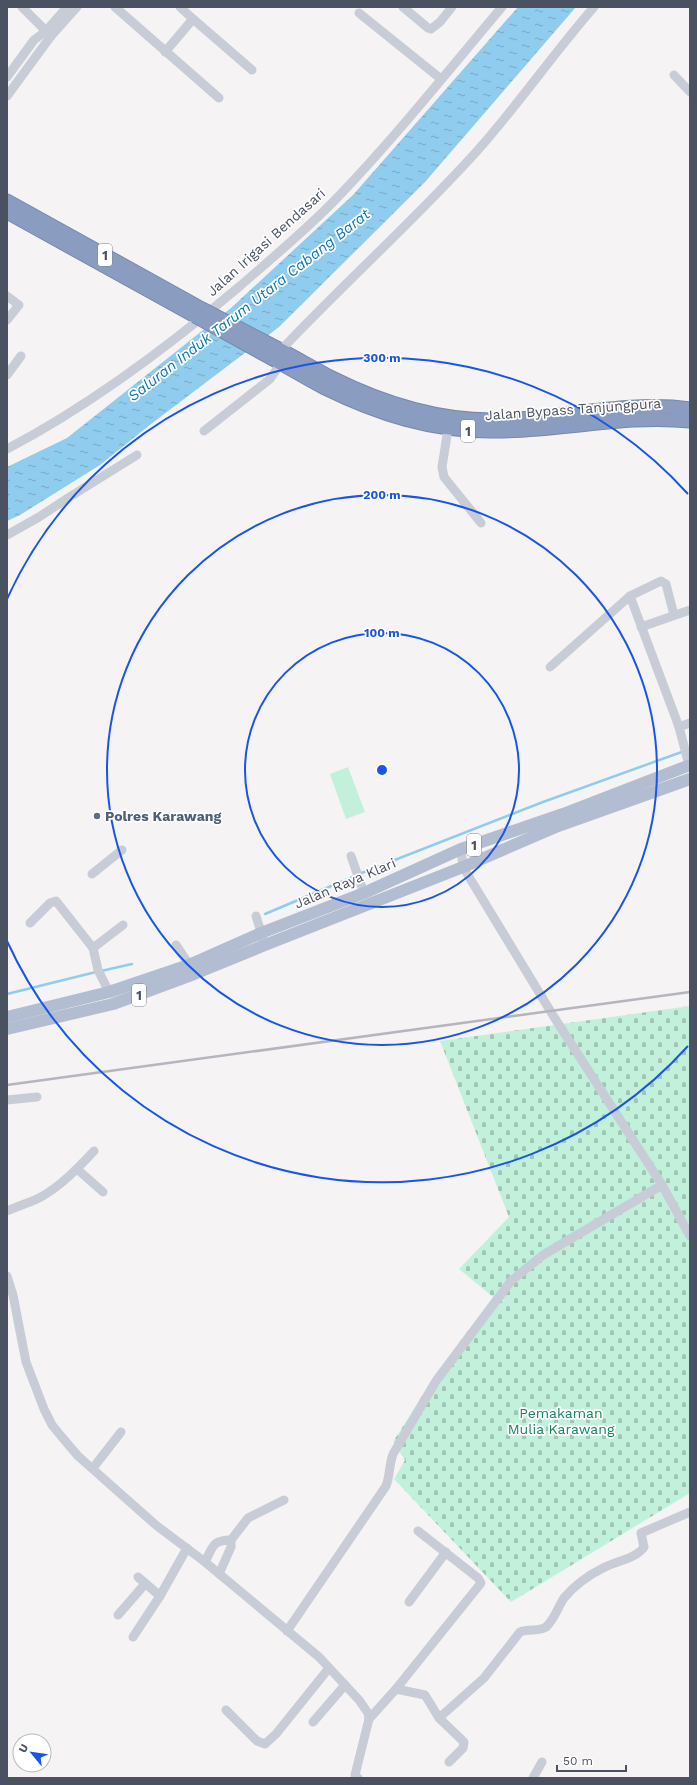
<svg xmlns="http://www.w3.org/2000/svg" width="697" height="1785" font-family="'Work Sans',sans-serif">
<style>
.green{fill:#c2f1db}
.cemetery{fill:url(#cemetery-stones)}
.water{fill:url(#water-ripples)}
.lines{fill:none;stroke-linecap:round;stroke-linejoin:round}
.stream{stroke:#8fccee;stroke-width:2.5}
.highway-casing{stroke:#7588ad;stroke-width:15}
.minor{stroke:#c7ccd7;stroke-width:9}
.major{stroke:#b2bdd1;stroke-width:12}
.highway{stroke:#8a9dc1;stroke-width:13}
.rail{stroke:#b5b6bd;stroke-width:2.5}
.highway-bridge-casing{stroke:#7588ad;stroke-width:15;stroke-linecap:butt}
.highway-bridge{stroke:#8a9dc1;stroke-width:13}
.ring{fill:none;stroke:#1955e8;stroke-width:2}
.service-dot{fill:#5c6f8a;stroke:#fff;stroke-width:1.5}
.labels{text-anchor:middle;stroke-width:3.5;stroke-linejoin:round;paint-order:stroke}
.shield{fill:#fff;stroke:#808690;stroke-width:1}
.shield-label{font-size:13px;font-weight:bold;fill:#4a5261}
.street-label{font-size:14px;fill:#4a5261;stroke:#fff}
.service-label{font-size:14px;font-weight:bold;fill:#4e5e75;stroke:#fff;text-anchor:start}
.park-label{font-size:14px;fill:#17865e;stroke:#fff}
.water-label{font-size:15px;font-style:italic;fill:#0b77b3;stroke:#fff}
.centre{fill:#1955e8;stroke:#fff;stroke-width:2}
.ring-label{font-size:12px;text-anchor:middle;font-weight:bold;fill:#1955e8;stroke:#fff;stroke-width:3.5;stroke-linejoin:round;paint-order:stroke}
</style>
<defs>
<pattern id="cemetery-stones" width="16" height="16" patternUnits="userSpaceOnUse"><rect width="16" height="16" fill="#c2f1db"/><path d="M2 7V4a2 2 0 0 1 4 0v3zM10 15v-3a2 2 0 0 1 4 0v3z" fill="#a0c6b5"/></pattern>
<pattern id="water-ripples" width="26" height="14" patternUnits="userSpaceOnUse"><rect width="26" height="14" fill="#8fccee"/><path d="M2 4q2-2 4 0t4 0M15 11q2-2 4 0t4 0" fill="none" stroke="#77a8c4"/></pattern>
</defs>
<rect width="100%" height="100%" fill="#f5f3f3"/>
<path class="green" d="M 348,767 L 365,812 L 346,819 L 330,774 Z"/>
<path class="cemetery" d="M 690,1006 L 690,1493 L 511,1602 L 394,1479 L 405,1460 L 393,1442 L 435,1375 L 493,1297 L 459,1269 L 509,1217 L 440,1041 Z"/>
<path class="water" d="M 518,7 L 576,7 L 425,182 L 279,327 L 151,424 L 100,465 L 20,515 L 7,521 L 7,467 L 67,438 L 231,308 L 353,195 Z"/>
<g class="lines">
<g class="stream">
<path d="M 359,874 L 543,802 L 690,749"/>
<path d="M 265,914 L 355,876"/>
<path d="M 101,971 L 132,964"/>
<path d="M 7,994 L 96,972"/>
</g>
<g class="highway-casing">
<g id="highway">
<path d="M 7,201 L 202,309"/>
<path d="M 7,212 L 195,316"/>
<path d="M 271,345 C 291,355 311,367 332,378 C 382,403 440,421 497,420 C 561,419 626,400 690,409"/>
<path d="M 262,353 C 283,364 304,377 325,388 C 378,414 431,431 491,431 C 557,432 624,414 690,421"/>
</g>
</g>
<g class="minor">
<path d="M 22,7 L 51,36 L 77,7"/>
<path d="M 115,7 L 219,98"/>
<path d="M 403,7 L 428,28 L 431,29 L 440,22 L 452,7"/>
<path d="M 359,13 L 441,79"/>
<path d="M 193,19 L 252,70"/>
<path d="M 165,52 L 193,19 L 180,7"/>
<path d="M 674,75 L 690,92"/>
<path d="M 7,77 L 34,40 L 46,31 L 67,7"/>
<path d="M 7,96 L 51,36"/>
<path d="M 7,296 L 19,305 L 7,320"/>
<path d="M 281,350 C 345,282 415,220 477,151 C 518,105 553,54 594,7"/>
<path d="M 7,375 L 21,356"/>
<path d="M 448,429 L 442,467 L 444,477 L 481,523"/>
<path d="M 204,431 L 270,379 L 281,363"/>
<path d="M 7,449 C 91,405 168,347 240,286 C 272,258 305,231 335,200 C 394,139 447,72 502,7"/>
<path d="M 7,535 L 39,517 L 71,496 L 137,455"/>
<path d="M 630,596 L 679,727 L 689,765"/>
<path d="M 641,627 L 690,610"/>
<path d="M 550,667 L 630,596 L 661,581 L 666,584 L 674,615"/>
<path d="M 679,727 L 690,723"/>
<path d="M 461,849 L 463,867 L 554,1017 L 662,1185 L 690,1236"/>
<path d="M 351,856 L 364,893"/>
<path d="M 92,874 L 122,850"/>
<path d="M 256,916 L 265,945"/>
<path d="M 30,923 L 50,903 L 56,901 L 93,948 L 98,970 L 109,992"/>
<path d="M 176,945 L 192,969"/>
<path d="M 93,948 L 123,925"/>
<path d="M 7,1100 L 37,1097"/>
<path d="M 77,1169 L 103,1192"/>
<path d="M 7,1211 C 18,1206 29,1203 39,1198 C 60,1187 78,1168 94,1151"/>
<path d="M 7,1276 L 13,1295 L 26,1362 L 44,1409 L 52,1425 L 61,1436 L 78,1456 L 157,1526 L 205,1562 L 319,1657 L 359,1700 L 368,1713 L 369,1719 L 355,1775 L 358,1778"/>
<path d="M 93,1468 L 121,1432"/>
<path d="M 205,1562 C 213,1547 212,1540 231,1540"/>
<path d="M 219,1574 L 231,1547 L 231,1540 L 248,1518 L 284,1500"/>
<path d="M 138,1577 L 160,1596"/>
<path d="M 409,1602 L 446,1552"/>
<path d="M 118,1615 L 145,1584"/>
<path d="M 287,1631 L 386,1486 C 390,1476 389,1465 393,1454 L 436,1381 L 511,1281 L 543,1255 L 662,1185"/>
<path d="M 133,1637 L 160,1596 L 187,1548"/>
<path d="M 396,1689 L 481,1583 L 478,1578 L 418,1531"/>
<path d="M 226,1710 L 257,1741 L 265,1744 L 276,1734 L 329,1668"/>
<path d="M 439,1718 L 464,1742 L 463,1748 L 449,1762"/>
<path d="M 369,1719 L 396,1689 L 425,1695 L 439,1718 L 484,1678 L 520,1632 C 528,1628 540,1632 546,1627 C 554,1620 558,1607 564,1598 C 574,1586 589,1575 603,1568 C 615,1561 636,1559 644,1547 L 641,1533 L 690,1512"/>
<path d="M 313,1722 L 345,1685"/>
<path d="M 533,1778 L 542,1762"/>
</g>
<g class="major">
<path d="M 7,1017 L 109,992 L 189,965 L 261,933 L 364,893 L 461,849 L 563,814 L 690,765"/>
<path d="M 7,1029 L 113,1004 L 194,974 L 265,945 L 463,867 L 558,826 L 690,779"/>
</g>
<use href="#highway" class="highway"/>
<path class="rail" d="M 7,1085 L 690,992"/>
<g class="highway-bridge-casing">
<g id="highway-bridge">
<path d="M 202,309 L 271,345"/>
<path d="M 195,316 L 262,353"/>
</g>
</g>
<use href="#highway-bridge" class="highway-bridge"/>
</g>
<g class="ring">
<circle cx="382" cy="770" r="137"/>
<circle cx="382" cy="770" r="275"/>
<path d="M688 1046A412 412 0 0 1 7 941M7 599A412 412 0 0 1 688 494"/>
</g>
<circle class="service-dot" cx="97" cy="816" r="4"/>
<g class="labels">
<g class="shield">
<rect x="98" y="244" width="14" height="22" rx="3"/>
<rect x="461" y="420" width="14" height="22" rx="3"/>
<rect x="467" y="834" width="14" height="22" rx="3"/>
<rect x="132" y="984" width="14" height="22" rx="3"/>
</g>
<g class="shield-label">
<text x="105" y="260">1</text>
<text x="468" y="436">1</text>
<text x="474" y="850">1</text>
<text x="139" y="1000">1</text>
</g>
<g class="street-label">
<text transform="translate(266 242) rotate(-42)" y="5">Jalan Irigasi Bendasari</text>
<text transform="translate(573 409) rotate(-4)" y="5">Jalan Bypass Tanjungpura</text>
<text transform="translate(345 883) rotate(-23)" y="5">Jalan Raya Klari</text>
</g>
<g class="service-label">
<text x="105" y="821">Polres Karawang</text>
</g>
<g class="park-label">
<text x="561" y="1418">Pemakaman<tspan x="561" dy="16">Mulia Karawang</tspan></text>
</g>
<g class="water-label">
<text transform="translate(249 305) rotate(-38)" y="5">Saluran Induk Tarum Utara Cabang Barat</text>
</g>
</g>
<circle cx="382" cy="770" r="6" class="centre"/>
<g class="ring-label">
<text x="382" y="362">300 m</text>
<text x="382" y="499">200 m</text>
<text x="382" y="637">100 m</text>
</g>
<rect width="697" height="1785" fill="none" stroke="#4a5261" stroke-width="16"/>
<g transform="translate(32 1753) rotate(299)"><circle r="19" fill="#ffffff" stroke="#b7bac0"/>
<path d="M0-3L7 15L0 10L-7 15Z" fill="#1955e8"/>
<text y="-6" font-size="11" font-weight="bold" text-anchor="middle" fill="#4a5261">U</text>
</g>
<path d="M557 1765v6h69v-6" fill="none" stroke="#4a5261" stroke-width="2"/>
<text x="563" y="1765" font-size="12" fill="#4a5261" stroke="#ffffff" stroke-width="3" paint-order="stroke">50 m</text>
</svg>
